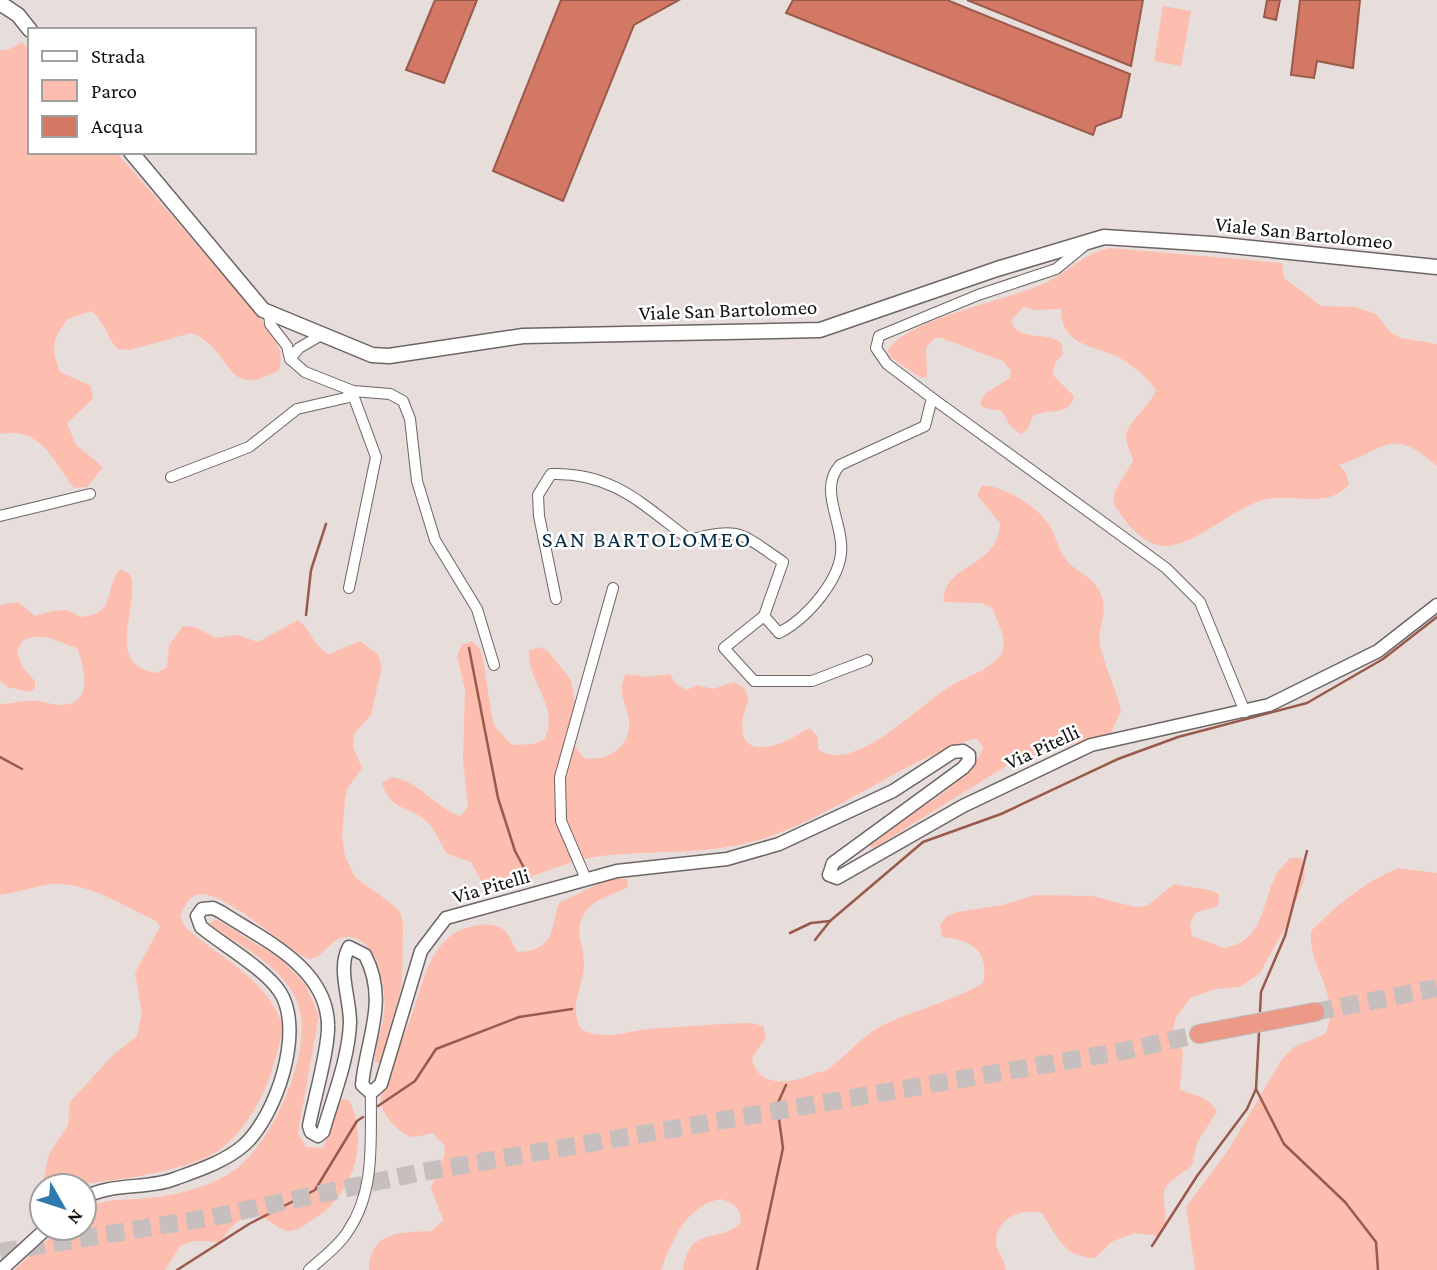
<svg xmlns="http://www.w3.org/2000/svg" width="1437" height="1270" font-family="'Crimson Pro',serif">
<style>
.green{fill:#fdbdaf}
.water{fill:#d27864;stroke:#99594b;stroke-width:2}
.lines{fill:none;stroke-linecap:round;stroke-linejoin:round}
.stream{stroke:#99594b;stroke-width:2.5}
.motorway-tunnel{stroke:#c7bfbe;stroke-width:18;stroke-dasharray:18 9;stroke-linecap:butt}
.minor-casing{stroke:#6c6563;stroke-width:12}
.tertiary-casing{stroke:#6c6563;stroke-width:15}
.secondary-casing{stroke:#6c6563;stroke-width:17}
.motorway-casing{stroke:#bdbcbc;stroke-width:20}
.minor{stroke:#fff;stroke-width:10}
.tertiary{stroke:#fff;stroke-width:12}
.secondary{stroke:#fff;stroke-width:14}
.motorway{stroke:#ec9987;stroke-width:18}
.labels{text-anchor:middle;stroke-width:5;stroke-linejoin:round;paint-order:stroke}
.street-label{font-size:21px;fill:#141111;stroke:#fff}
.neighbourhood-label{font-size:23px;letter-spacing:2px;fill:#0a2e47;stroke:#fff}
</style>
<rect width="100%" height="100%" fill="#e7dedc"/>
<g class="green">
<path d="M 1163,6 L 1191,11 L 1181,66 L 1154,61 Z"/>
<path d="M 22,42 L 30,50 L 30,152 L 116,152 L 259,315 C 269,335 286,345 279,370 C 222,402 235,349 191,333 L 130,350 L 118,349 C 106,337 105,321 91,311 L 68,319 C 52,338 51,349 60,372 L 91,386 L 93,399 L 67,423 L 76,445 L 103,467 L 87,487 L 74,488 C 53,462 43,427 0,434 L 0,50 L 8,50 Z"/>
<path d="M 1111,248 L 1282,263 L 1284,278 L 1321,306 L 1355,307 L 1376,314 L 1390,332 L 1401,338 L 1437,344 L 1437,466 C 1390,425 1387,450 1339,465 L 1346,473 L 1349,484 C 1327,511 1293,492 1263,500 C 1234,508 1194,546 1165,546 C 1143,546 1123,520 1113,502 L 1115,491 L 1133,461 C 1132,454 1127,446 1126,439 C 1125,423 1151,406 1156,390 C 1146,375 1126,359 1108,353 C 1083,344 1061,340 1061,309 L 1036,310 L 1023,307 L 1011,321 C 1018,343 1048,330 1061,343 L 1063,354 L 1055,363 L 1053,375 L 1074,396 C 1069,418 1048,407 1033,416 L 1027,430 L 1021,434 L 1011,427 L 1002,411 L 984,408 L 980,403 L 986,393 L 1010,378 L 1011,371 L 1003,361 L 941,338 L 935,338 L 926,348 L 927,377 L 921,378 L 890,357 L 888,351 C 903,320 1012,299 1045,283 C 1069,272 1084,252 1111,248 Z"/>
<path d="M 982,485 C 1006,487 1036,505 1050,526 C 1056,536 1058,550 1066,560 C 1078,574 1095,576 1102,597 C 1108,614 1097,629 1100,645 C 1105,668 1116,688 1121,711 L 1111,733 L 1011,763 L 874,848 L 866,845 C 897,820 973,784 983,747 L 976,738 C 902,761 839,813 765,838 C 712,856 655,850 601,856 C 564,861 530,879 495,889 L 483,884 L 471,862 L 447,854 C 440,843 436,830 426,821 C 407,804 391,812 382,783 L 392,777 C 421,782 434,807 460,816 L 468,807 L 463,760 L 465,690 L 457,655 L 462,645 L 472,641 L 480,649 L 483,659 L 492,718 L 496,728 L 512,745 L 533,744 L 544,740 C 561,707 527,682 529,651 L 539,647 L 548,651 L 571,680 L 575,704 L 571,741 L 584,758 C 607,762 631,747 629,722 C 628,703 615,693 626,674 L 647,677 L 670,674 L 676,684 L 687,690 L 697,685 L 713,689 L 734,682 L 744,688 L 749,699 C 736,730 739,758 781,743 C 792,739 800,732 810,728 L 818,737 L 818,749 C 851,776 918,707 946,689 C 962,678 990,671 1001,654 C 1009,641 997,622 992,608 L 981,603 L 944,602 C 943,562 998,570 1000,523 L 977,495 Z"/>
<path d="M 120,569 L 130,574 C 142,605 101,665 157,673 L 167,667 L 169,645 L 183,626 L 195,627 L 215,638 L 237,635 L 258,642 L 298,620 C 312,631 313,646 329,654 L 360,641 L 378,655 L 382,667 L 371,715 L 354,734 L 353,746 L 362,768 L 347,789 L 345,800 L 342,836 L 345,856 L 355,877 L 392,904 L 400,912 L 403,923 L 402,984 L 383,1056 L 380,1062 L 375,1063 C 374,1046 382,1031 384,1015 C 387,991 379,939 349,937 C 329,936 326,958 308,959 C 284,947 221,887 196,895 C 187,899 184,908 180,916 L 185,927 C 218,957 262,975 280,1019 C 285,1033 277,1052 273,1066 C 266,1093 246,1129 223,1147 C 191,1174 84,1186 42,1186 L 49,1154 L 68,1125 L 70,1102 L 113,1055 L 137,1036 L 142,1013 L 135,973 L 160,927 L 156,921 C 126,907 93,885 59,884 C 40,884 20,892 0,895 L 0,704 C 13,704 26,699 39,701 C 47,702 53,705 61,705 C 94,704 85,668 77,648 C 56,642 44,630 22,641 L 17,651 L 23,668 L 35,681 L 35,688 L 30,692 L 7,687 L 0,681 L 0,605 L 18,602 L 35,616 C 50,612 68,605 79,617 C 117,615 103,591 120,569 Z"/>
<path d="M 1290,858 L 1301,858 L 1305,869 L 1304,881 L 1285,928 L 1260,973 L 1240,987 L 1215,989 L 1190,998 L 1176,1018 L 1173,1031 L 1183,1052 L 1180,1089 C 1195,1097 1207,1095 1217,1111 L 1197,1143 L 1192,1166 C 1156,1191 1164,1184 1166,1225 L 1159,1236 L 1135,1233 L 1113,1241 L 1095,1258 C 1064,1258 1057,1236 1042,1213 C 1022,1208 995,1218 996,1243 C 997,1253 1005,1260 1006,1270 L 683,1270 C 690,1223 719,1245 741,1222 C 741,1207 733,1204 721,1199 C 686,1205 672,1241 661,1270 L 369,1270 C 371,1229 402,1233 431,1231 L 443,1220 L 431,1188 L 445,1153 L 444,1145 L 433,1133 C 426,1134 419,1137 413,1137 C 400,1135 383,1116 381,1103 C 379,1086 402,1039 409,1023 C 424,986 427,936 473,926 C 482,924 496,923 504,930 C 510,935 512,945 518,952 C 556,950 550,929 559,903 L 610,878 L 627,879 L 628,887 C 614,895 595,898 586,911 C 572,930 584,943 584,963 C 584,988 567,1006 582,1030 C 607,1042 632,1029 658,1028 C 689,1027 721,1023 752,1023 L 763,1026 L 766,1037 L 752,1058 C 757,1088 791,1084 813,1074 C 818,1072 824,1072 828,1069 C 847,1056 861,1036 883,1025 C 916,1009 952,1002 983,983 C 990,950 970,940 942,937 L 940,925 L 947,916 L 957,912 L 1002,905 L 1035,895 L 1092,896 L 1135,907 L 1147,906 L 1174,884 C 1189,888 1206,887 1219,894 L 1218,906 L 1195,913 L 1190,924 L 1192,936 L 1224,948 C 1265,941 1261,903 1276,875 C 1279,869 1286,863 1290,858 Z"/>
<path d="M 1398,868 L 1437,873 L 1437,1270 L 1195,1270 L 1186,1207 L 1227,1152 L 1282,1059 L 1294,1047 L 1325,1034 C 1343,995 1308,969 1311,931 C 1337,905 1364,882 1398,868 Z"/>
<path d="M 216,919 L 282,960 L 305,984 L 319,1015 L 298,1133 L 306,1147 L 323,1148 L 340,1099 L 349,1100 C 370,1141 353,1195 315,1218 C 308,1223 299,1230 291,1231 C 277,1232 266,1213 252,1215 C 237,1217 228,1232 220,1242 L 196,1241 L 181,1245 L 165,1270 L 14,1270 L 61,1228 L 84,1228 L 84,1210 C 105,1198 113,1201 135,1199 C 167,1197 199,1191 227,1175 C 270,1152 317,1048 297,1001 C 282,966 239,945 209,924 Z"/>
</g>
<g class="water">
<path d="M 435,0 L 477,0 L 444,83 L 406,70 Z"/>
<path d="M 561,0 L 679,0 L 634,25 L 563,201 L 493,171 Z"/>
<path d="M 793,0 L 947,0 L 1130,74 L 1121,117 L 1096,126 L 1093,135 L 786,13 Z"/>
<path d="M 967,0 L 1143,0 L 1131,66 Z"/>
<path d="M 1267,0 L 1280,0 L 1276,20 L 1264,17 Z"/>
<path d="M 1300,0 L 1360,0 L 1353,68 L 1317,61 L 1314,78 L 1291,75 Z"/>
</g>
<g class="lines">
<g class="stream">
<path d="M 306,615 L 311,570 L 326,524"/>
<path d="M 469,648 L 498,798 L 515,851 L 530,879"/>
<path d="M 0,757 L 22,769"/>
<path d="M 790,933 L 811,923 L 830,921"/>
<path d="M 815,940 L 830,921 L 923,842 L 1001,814 L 1118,759 L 1178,737 L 1307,703 L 1383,659 L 1437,617"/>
<path d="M 1260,1011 L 1261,992 L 1285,936 L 1307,851"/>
<path d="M 1256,1089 L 1284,1144 L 1345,1202 L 1376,1242 L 1378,1270"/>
<path d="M 378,1106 L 415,1081 L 436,1049 L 519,1017 L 572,1009"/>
<path d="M 1152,1246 L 1197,1176 L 1247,1109 L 1256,1089 L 1259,1033"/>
<path d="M 177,1270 L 249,1224 L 315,1190 L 357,1121 L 363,1117"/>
<path d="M 757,1270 L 783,1148 L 777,1105 L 786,1085"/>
</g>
<g class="motorway-tunnel">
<path d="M 1315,1012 L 1437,988"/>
<path d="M 0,1252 L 213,1217 L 417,1173 L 1124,1051 L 1199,1034"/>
</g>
<g class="minor-casing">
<g id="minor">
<path d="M 269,313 L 270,324 L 287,346 L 290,359 L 305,372 L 353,391 L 390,394 L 403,401 L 410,419 L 417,481 L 435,540 L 477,609 L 494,665"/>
<path d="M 290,359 L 299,348 L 323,334"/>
<path d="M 932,398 L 1166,568 L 1200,602 L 1245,712"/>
<path d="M 171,477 L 249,447 L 297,409 L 345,398 L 353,395 L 353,391"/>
<path d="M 0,516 L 90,494"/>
<path d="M 349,588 L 376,457 L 353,395"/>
<path d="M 556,599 L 539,516 L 538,495 L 551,474 C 613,472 643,505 690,540 C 739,525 743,535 783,562 L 764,616 L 779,633 C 806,619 845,577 841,543 C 839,516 820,487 840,465 L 925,426 L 932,398 L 887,364 L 876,348 L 879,336 L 978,295 L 1056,269 L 1084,246"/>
<path d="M 764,616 L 724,648 L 754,681 L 812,681 L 867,660"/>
<path d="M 586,879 L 561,821 L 560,777 L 613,588"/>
<path d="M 309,1270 C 322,1258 339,1246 348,1231 C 376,1190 370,1141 371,1093"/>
</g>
</g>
<g class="tertiary-casing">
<g id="tertiary">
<path d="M 84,1198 C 111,1182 148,1190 177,1178 C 199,1170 226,1161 244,1145 C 276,1116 305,1031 280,992 C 265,969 223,945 201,927 L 197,916 L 202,909 L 213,908 L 221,912 C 262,939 327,967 328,1025 C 329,1049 314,1099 309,1126 L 311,1132 L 318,1136 L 323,1132 C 333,1097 349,1058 350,1022 C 350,998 337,968 349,947 L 365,955 C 389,1001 366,1040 362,1085 L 371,1093 L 381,1084 L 421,951 L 446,918 L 617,871 L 727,859 L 779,844 L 893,791 L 953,752 L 963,751 L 969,755 L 969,761 L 963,768 L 833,863 L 829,875 L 837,878 L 963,806 L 1091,745 L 1269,705 L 1378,651 L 1437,605"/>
<path d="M 1,1270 L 47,1228"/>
</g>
</g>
<g class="secondary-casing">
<g id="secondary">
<path d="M 0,3 L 18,15 L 30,30"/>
<path d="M 131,152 L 263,310 L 372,355 L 389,356 L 523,336 L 820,330 L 997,269 L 1104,237 L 1213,244 L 1437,267"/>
</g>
</g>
<g class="motorway-casing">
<path id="motorway" d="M 1199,1034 L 1315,1012"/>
</g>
<use href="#minor" class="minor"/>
<use href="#tertiary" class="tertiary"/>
<use href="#secondary" class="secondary"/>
<use href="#motorway" class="motorway"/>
</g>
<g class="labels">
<g class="street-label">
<text transform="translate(1304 233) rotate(6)" y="7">Viale San Bartolomeo</text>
<text transform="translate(728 310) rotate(-2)" y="7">Viale San Bartolomeo</text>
<text transform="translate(1042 747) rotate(-25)" y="7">Via Pitelli</text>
<text transform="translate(491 886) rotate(-16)" y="7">Via Pitelli</text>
</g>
<g class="neighbourhood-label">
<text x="647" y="547">SAN BARTOLOMEO</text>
</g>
</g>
<rect x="28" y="28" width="228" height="126" fill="#ffffff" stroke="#a1a0a0" stroke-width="2"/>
<rect x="42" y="51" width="35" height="10" fill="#ffffff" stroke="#a1a0a0" stroke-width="2"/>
<text x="91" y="63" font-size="21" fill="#141111">Strada</text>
<rect x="42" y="80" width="35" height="21" fill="#fdbdaf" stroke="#a1a0a0" stroke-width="2"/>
<text x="91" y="98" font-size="21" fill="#141111">Parco</text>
<rect x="42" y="116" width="35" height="21" fill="#d27864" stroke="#a1a0a0" stroke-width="2"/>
<text x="91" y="133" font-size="21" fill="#141111">Acqua</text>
<g transform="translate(63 1207) rotate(129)"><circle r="33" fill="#ffffff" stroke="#a1a0a0" stroke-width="2"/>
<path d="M0-5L12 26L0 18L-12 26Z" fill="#317aae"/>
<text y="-10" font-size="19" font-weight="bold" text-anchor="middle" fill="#141111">N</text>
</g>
</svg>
